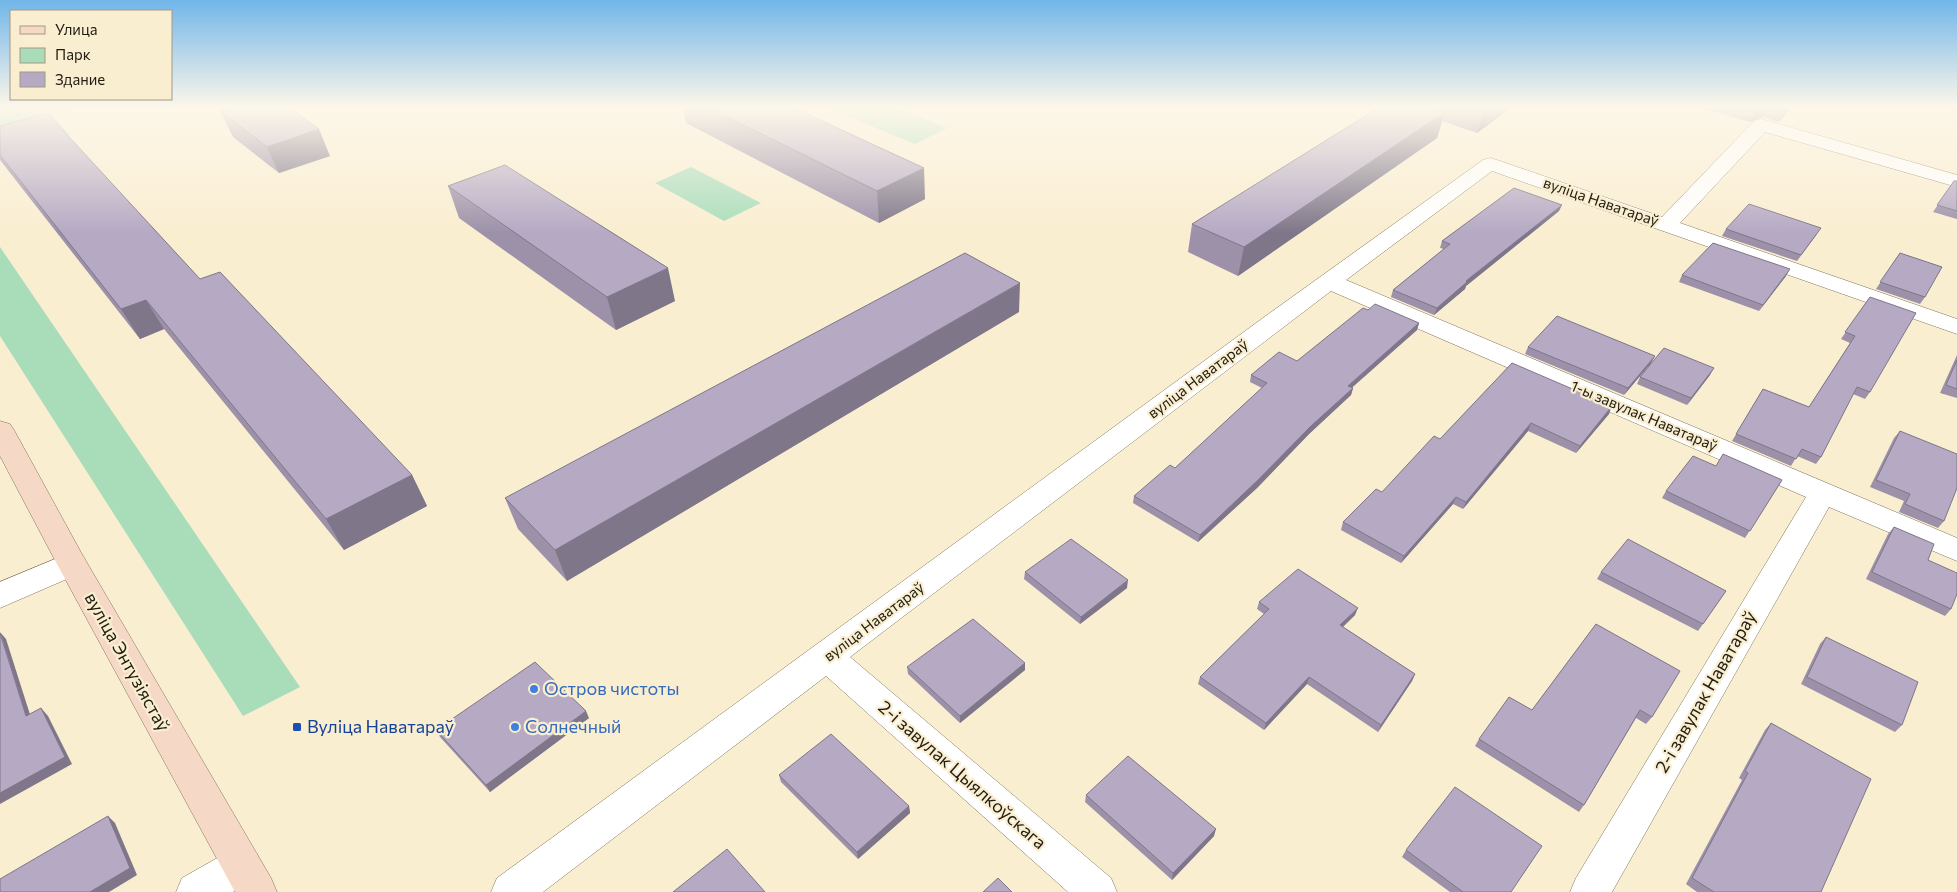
<svg xmlns="http://www.w3.org/2000/svg" width="1957" height="892" font-family="Commissioner,sans-serif">
<style>
.green{fill:#a9ddba}
.lines{fill:none;stroke-linecap:round;stroke-linejoin:round}
.street-casing{stroke:#7e7459;stroke-width:1}
.secondary-casing{stroke:#7e7459;stroke-width:1}
.street{fill:#fff;fill-rule:evenodd}
.secondary{fill:#f6d8c7;fill-rule:evenodd}
.wall{fill:#9c91a9}
.shaded-wall{fill:#7f7689}
.building{fill:#b5a9c4;stroke:#7f7689}
.shop-dot{fill:#3f7fe0;stroke:#faeed1;stroke-width:2}
.transit-dot{fill:#1a4fb4;stroke:#faeed1;stroke-width:2}
.labels{text-anchor:middle;stroke-width:4.5;stroke-linejoin:round;paint-order:stroke}
.street-label{font-size:15px;fill:#211d12;stroke:#faeed1}
.near-street-label{font-size:18px;fill:#211d12;stroke:#faeed1}
.near-shop-label{font-size:18px;fill:#366cbe;stroke:#faeed1;text-anchor:start}
.near-transit-label{font-size:18px;fill:#164399;stroke:#faeed1;text-anchor:start}
</style>
<rect width="100%" height="100%" fill="#faeed1"/>
<g class="green">
<path d="M 0,108 L 75,108 L 52,114 L 69,135 L 0,155 Z"/>
<path d="M 833,108 L 897,108 L 947,128 L 915,144 L 830,109 Z"/>
<path d="M 691,167 L 761,203 L 724,221 L 655,183 Z"/>
<path d="M 0,247 L 300,687 L 243,716 L 0,336 Z"/>
</g>
<g class="lines">
<g class="street-casing">
<g id="street">
<path d="M 1761,119 L 1957,175 L 1957,187 L 1765,132 L 1680,223 L 1957,319 L 1957,334 L 1492,171 L 1346,280 L 1957,538 L 1957,561 L 1829,507 L 1612,892 L 1570,892 L 1576,878 L 1806,497 L 1331,291 L 850,657 L 1111,878 L 1117,892 L 1068,892 L 826,676 L 543,892 L 491,892 L 497,878 L 1263,318 L 1483,160 L 1490,158 L 1497,160 L 1662,217 L 1754,121 Z"/>
<path d="M 72,552 L 83,556 L 87,564 L 83,572 L 0,608 L 0,582 Z"/>
<path d="M 242,846 L 256,852 L 262,865 L 256,878 L 233,892 L 176,892 L 182,878 L 228,852 Z"/>
</g>
</g>
<g class="secondary-casing">
<path id="secondary" d="M 0,421 L 10,424 L 14,430 L 83,556 L 271,878 L 277,892 L 235,892 L 57,564 L 0,456 Z"/>
</g>
<use href="#street" class="street"/>
<use href="#secondary" class="secondary"/>
</g>
<g class="wall">
<path d="M 683,108 L 794,108 L 925,199 L 879,223 L 686,123 Z"/>
<path d="M 1378,108 L 1511,108 L 1477,133 L 1442,121 L 1437,138 L 1238,276 L 1188,252 L 1192,224 Z"/>
<path d="M 1700,108 L 1791,108 L 1779,122 L 1762,117 L 1750,122 Z"/>
<path d="M 220,111 L 330,156 L 279,173 L 233,137 Z"/>
<path d="M 0,126 L 200,279 L 412,475 L 427,506 L 344,550 L 164,329 L 140,339 L 0,160 Z"/>
<path d="M 1954,181 L 1957,181 L 1957,219 L 1933,212 Z"/>
<path d="M 448,186 L 675,301 L 616,330 L 459,218 Z"/>
<path d="M 1559,211 L 1466,286 L 1465,289 L 1434,315 L 1391,297 L 1393,290 L 1444,249 L 1440,248 L 1442,241 Z"/>
<path d="M 1726,229 L 1817,234 L 1797,261 L 1722,236 Z"/>
<path d="M 1900,253 L 1925,297 L 1920,304 L 1876,289 Z"/>
<path d="M 1682,275 L 1786,276 L 1759,311 L 1679,282 Z"/>
<path d="M 1870,297 L 1870,392 L 1865,399 L 1853,394 L 1821,457 L 1816,464 L 1797,456 L 1791,466 L 1732,441 L 1763,389 L 1809,407 L 1850,343 L 1841,339 Z"/>
<path d="M 1368,310 L 1419,323 L 1417,330 L 1351,387 L 1353,388 L 1351,395 L 1309,434 L 1257,488 L 1198,542 L 1133,503 L 1134,496 L 1175,468 L 1262,388 L 1250,382 L 1251,375 L 1297,361 Z"/>
<path d="M 1019,312 L 567,581 L 518,529 L 505,498 Z"/>
<path d="M 1528,347 L 1655,356 L 1651,363 L 1624,395 L 1525,354 Z"/>
<path d="M 1957,355 L 1957,398 L 1940,393 Z"/>
<path d="M 1512,363 L 1609,414 L 1576,453 L 1528,431 L 1463,509 L 1453,504 L 1401,563 L 1341,530 L 1343,522 L 1382,492 L 1440,439 Z"/>
<path d="M 1710,375 L 1687,405 L 1637,384 L 1640,377 Z"/>
<path d="M 1900,431 L 1944,521 L 1938,528 L 1899,512 L 1904,501 L 1870,487 L 1894,438 Z"/>
<path d="M 1716,466 L 1782,480 L 1745,538 L 1662,498 L 1666,491 Z"/>
<path d="M 1894,527 L 1928,560 L 1951,609 L 1945,616 L 1866,579 L 1888,534 Z"/>
<path d="M 1025,572 L 1127,588 L 1080,624 L 1024,579 Z"/>
<path d="M 1601,572 L 1726,591 L 1698,631 L 1597,579 Z"/>
<path d="M 1259,602 L 1355,615 L 1343,627 L 1415,674 L 1412,681 L 1378,732 L 1307,684 L 1264,730 L 1198,684 L 1200,677 L 1264,614 L 1257,609 Z"/>
<path d="M 1596,624 L 1652,717 L 1646,724 L 1636,718 L 1584,805 L 1579,812 L 1475,746 L 1479,739 L 1532,710 Z"/>
<path d="M 1826,637 L 1902,725 L 1895,732 L 1801,684 L 1820,644 Z"/>
<path d="M 1025,663 L 1025,670 L 960,723 L 908,674 L 907,667 Z"/>
<path d="M 589,718 L 490,792 L 440,737 L 436,730 Z"/>
<path d="M 1771,723 L 1821,892 L 1697,892 L 1686,884 L 1742,780 L 1739,778 L 1765,730 Z"/>
<path d="M 779,775 L 909,806 L 910,813 L 858,859 L 781,782 Z"/>
<path d="M 1086,795 L 1214,836 L 1172,880 L 1085,802 Z"/>
<path d="M 1406,850 L 1511,892 L 1450,892 L 1402,857 Z"/>
</g>
<g class="shaded-wall">
<path d="M 1485,108 L 1511,108 L 1477,133 Z"/>
<path d="M 1757,108 L 1766,108 L 1762,117 L 1750,122 Z"/>
<path d="M 1786,108 L 1791,108 L 1779,122 Z"/>
<path d="M 1445,112 L 1437,138 L 1238,276 L 1244,247 Z"/>
<path d="M 319,129 L 330,156 L 279,173 L 267,147 Z"/>
<path d="M 924,168 L 925,199 L 879,223 L 877,191 Z"/>
<path d="M 1562,205 L 1559,211 L 1466,286 L 1465,289 L 1434,315 L 1437,308 L 1466,281 Z"/>
<path d="M 668,268 L 675,301 L 616,330 L 607,297 Z"/>
<path d="M 1790,269 L 1786,276 L 1759,311 L 1763,305 Z"/>
<path d="M 1020,283 L 1019,312 L 567,581 L 555,550 Z"/>
<path d="M 146,300 L 164,329 L 140,339 L 121,309 Z"/>
<path d="M 1419,323 L 1417,330 L 1346,393 L 1348,386 Z"/>
<path d="M 1655,356 L 1651,363 L 1624,395 L 1628,388 Z"/>
<path d="M 1714,368 L 1710,375 L 1687,405 L 1691,398 Z"/>
<path d="M 1353,388 L 1351,395 L 1309,434 L 1257,488 L 1198,542 L 1200,535 L 1311,426 Z"/>
<path d="M 1612,406 L 1609,414 L 1576,453 L 1580,446 Z"/>
<path d="M 1531,423 L 1528,431 L 1463,509 L 1466,502 Z"/>
<path d="M 412,475 L 427,506 L 344,550 L 326,519 Z"/>
<path d="M 1456,497 L 1453,504 L 1401,563 L 1404,556 Z"/>
<path d="M 1128,580 L 1127,588 L 1080,624 L 1081,617 Z"/>
<path d="M 1358,608 L 1355,615 L 1337,632 L 1340,625 Z"/>
<path d="M 0,632 L 6,639 L 33,724 L 26,716 Z"/>
<path d="M 1025,663 L 1025,670 L 960,723 L 960,716 Z"/>
<path d="M 1415,674 L 1412,681 L 1378,732 L 1381,725 Z"/>
<path d="M 1309,677 L 1307,684 L 1264,730 L 1266,723 Z"/>
<path d="M 41,708 L 48,716 L 72,764 L 0,804 L 0,793 Z"/>
<path d="M 586,711 L 589,718 L 490,792 L 486,785 Z"/>
<path d="M 909,806 L 910,813 L 858,859 L 857,852 Z"/>
<path d="M 108,816 L 115,823 L 137,875 L 109,892 L 90,892 Z"/>
<path d="M 1216,829 L 1214,836 L 1172,880 L 1173,873 Z"/>
</g>
<g class="building">
<path d="M 232,108 L 289,108 L 319,129 L 267,147 L 220,111 Z"/>
<path d="M 709,108 L 794,108 L 924,168 L 877,191 Z"/>
<path d="M 1378,108 L 1431,108 L 1445,112 L 1244,247 L 1192,224 Z"/>
<path d="M 47,113 L 200,279 L 220,272 L 412,475 L 326,519 L 146,300 L 121,309 L 0,155 L 0,126 Z"/>
<path d="M 505,165 L 668,268 L 607,297 L 448,186 Z"/>
<path d="M 1954,181 L 1957,181 L 1957,211 L 1937,205 Z"/>
<path d="M 1514,188 L 1562,205 L 1466,281 L 1467,282 L 1437,308 L 1393,290 L 1450,244 L 1442,241 Z"/>
<path d="M 1749,204 L 1821,228 L 1801,255 L 1726,229 Z"/>
<path d="M 1713,243 L 1790,269 L 1763,305 L 1682,275 Z"/>
<path d="M 965,253 L 1020,283 L 555,550 L 505,498 Z"/>
<path d="M 1900,253 L 1942,267 L 1925,297 L 1880,282 Z"/>
<path d="M 1870,297 L 1916,313 L 1870,392 L 1857,387 L 1821,457 L 1802,449 L 1796,459 L 1736,434 L 1763,389 L 1809,407 L 1855,336 L 1845,332 Z"/>
<path d="M 1375,304 L 1419,323 L 1348,386 L 1353,388 L 1311,426 L 1258,480 L 1200,535 L 1134,496 L 1170,465 L 1175,468 L 1267,383 L 1251,375 L 1279,352 L 1297,361 L 1363,308 L 1368,310 Z"/>
<path d="M 1557,316 L 1655,356 L 1628,388 L 1528,347 Z"/>
<path d="M 1664,348 L 1714,368 L 1691,398 L 1640,377 Z"/>
<path d="M 1957,360 L 1957,389 L 1946,385 Z"/>
<path d="M 1512,363 L 1612,406 L 1580,446 L 1531,423 L 1466,502 L 1456,497 L 1404,556 L 1343,522 L 1376,489 L 1382,492 L 1434,436 L 1440,439 Z"/>
<path d="M 1900,431 L 1957,454 L 1957,488 L 1944,521 L 1905,504 L 1910,494 L 1876,480 Z"/>
<path d="M 1723,454 L 1782,480 L 1750,531 L 1666,491 L 1693,456 L 1716,466 Z"/>
<path d="M 1894,527 L 1934,544 L 1928,560 L 1957,573 L 1957,594 L 1951,609 L 1872,572 Z"/>
<path d="M 1071,539 L 1128,580 L 1081,617 L 1025,572 Z"/>
<path d="M 1628,539 L 1726,591 L 1703,624 L 1601,572 Z"/>
<path d="M 1298,569 L 1358,608 L 1340,625 L 1415,674 L 1381,725 L 1309,677 L 1266,723 L 1200,677 L 1269,609 L 1259,602 Z"/>
<path d="M 973,619 L 1025,663 L 960,716 L 907,667 Z"/>
<path d="M 1596,624 L 1680,671 L 1652,717 L 1640,710 L 1584,805 L 1479,739 L 1509,697 L 1532,710 Z"/>
<path d="M 0,633 L 26,716 L 41,708 L 65,757 L 0,793 Z"/>
<path d="M 1826,637 L 1918,682 L 1902,725 L 1807,677 Z"/>
<path d="M 535,662 L 586,711 L 486,785 L 436,730 Z"/>
<path d="M 1771,723 L 1871,779 L 1821,892 L 1714,892 L 1692,878 L 1748,773 L 1745,771 Z"/>
<path d="M 831,734 L 909,806 L 857,852 L 779,775 Z"/>
<path d="M 1128,756 L 1216,829 L 1173,873 L 1086,795 Z"/>
<path d="M 1455,787 L 1542,846 L 1511,892 L 1463,892 L 1406,850 Z"/>
<path d="M 108,816 L 130,868 L 90,892 L 1,892 L 0,890 L 0,879 Z"/>
<path d="M 727,849 L 765,892 L 673,892 Z"/>
<path d="M 998,878 L 1012,892 L 983,892 Z"/>
</g>
<linearGradient id="sky" x2="0" y2="1"><stop stop-color="#71b6e9"/><stop offset="0.46" stop-color="#fdf7ea"/><stop offset="1" stop-color="#fdf7ea" stop-opacity="0"/></linearGradient>
<rect width="1957" height="233" fill="url(#sky)"/>
<g class="shop-dot">
<circle cx="534" cy="689" r="5"/>
<circle cx="515" cy="727" r="5"/>
</g>
<rect class="transit-dot" x="292" y="722" width="10" height="10" rx="2.5"/>
<g class="labels">
<g class="street-label">
<text transform="translate(1601 202) rotate(19)" y="5">вуліца Наватараў</text>
<text transform="translate(1198 379) rotate(-37)" y="5">вуліца Наватараў</text>
<text transform="translate(1644 416) rotate(23)" y="5">1-ы завулак Наватараў</text>
<text transform="translate(874 622) rotate(-37)" y="5">вуліца Наватараў</text>
</g>
<g class="near-street-label">
<text transform="translate(127 662) rotate(61)" y="6">вуліца Энтузіястаў</text>
<text transform="translate(1706 692) rotate(-60)" y="6">2-і завулак Наватараў</text>
<text transform="translate(962 775) rotate(41)" y="6">2-і завулак Цыялкоўскага</text>
</g>
<g class="near-shop-label">
<text x="544" y="695">Остров чистоты</text>
<text x="525" y="733">Солнечный</text>
</g>
<g class="near-transit-label">
<text x="307" y="733">Вуліца Наватараў</text>
</g>
</g>
<rect x="10" y="10" width="162" height="90" fill="#faeed1" stroke="#a39a85"/>
<rect x="20" y="26" width="25" height="8" fill="#f6d8c7" stroke="#a39a85"/>
<text x="55" y="35" font-size="15" fill="#211d12">Улица</text>
<rect x="20" y="48" width="25" height="15" fill="#a9ddba" stroke="#a39a85"/>
<text x="55" y="60" font-size="15" fill="#211d12">Парк</text>
<rect x="20" y="72" width="25" height="15" fill="#b5a9c4" stroke="#a39a85"/>
<text x="55" y="85" font-size="15" fill="#211d12">Здание</text>
</svg>
